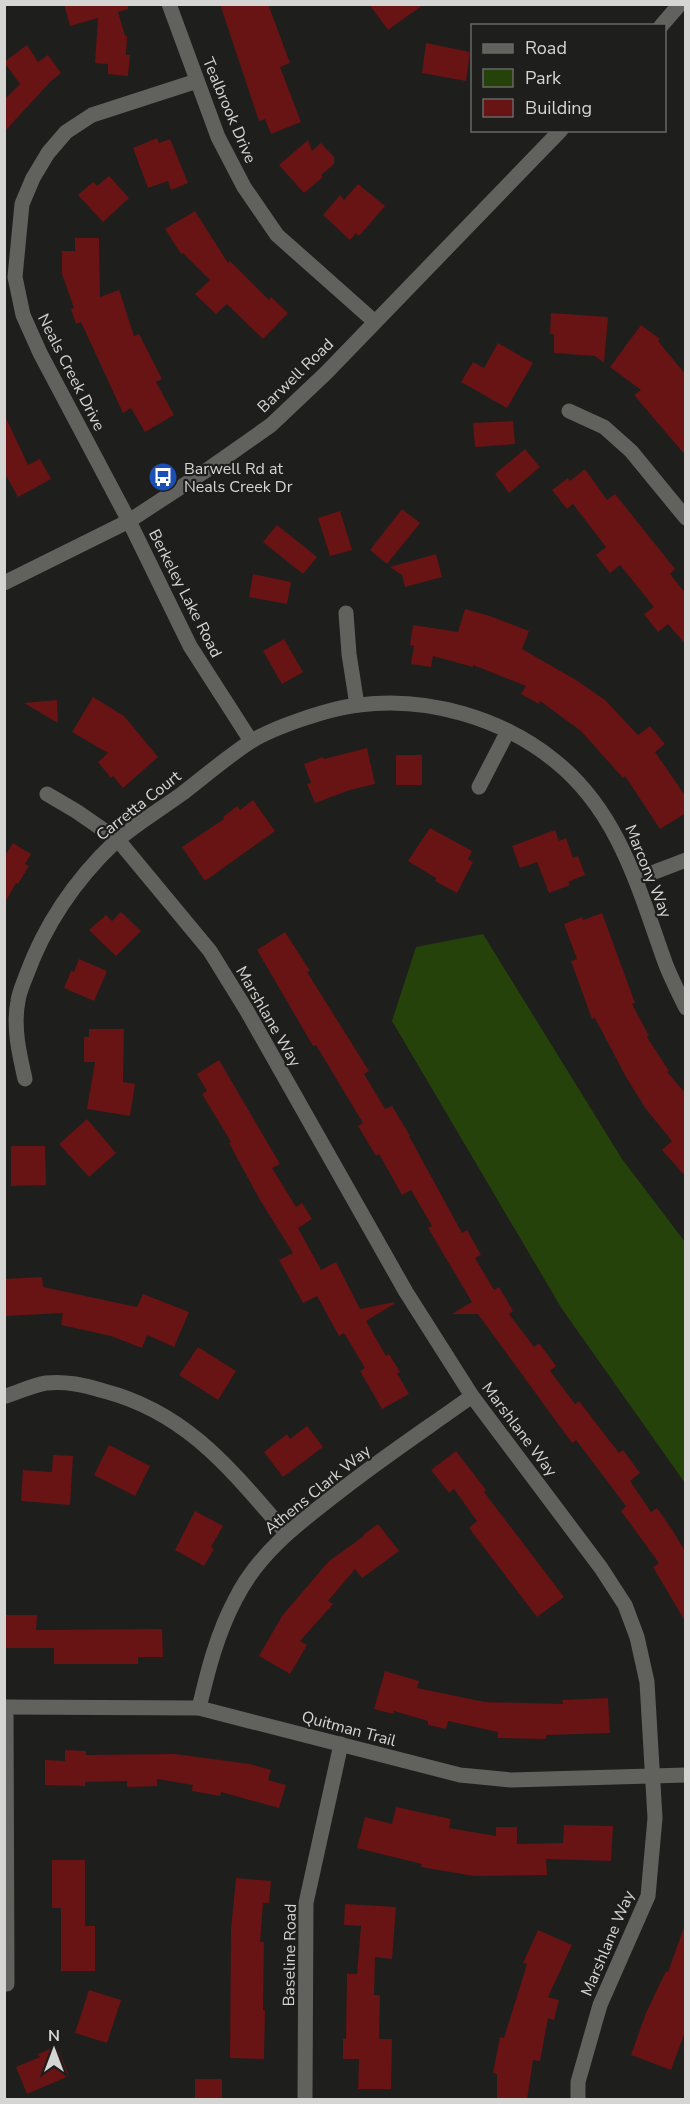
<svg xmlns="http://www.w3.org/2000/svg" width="690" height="2104" font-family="'Nunito Sans',sans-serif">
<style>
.green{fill:#25420a}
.building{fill:#681314}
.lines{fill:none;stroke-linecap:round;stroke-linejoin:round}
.street{stroke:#61615e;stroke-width:15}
.secondary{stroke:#61615e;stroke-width:15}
.labels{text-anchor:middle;stroke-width:4.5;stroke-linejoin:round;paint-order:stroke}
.street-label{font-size:16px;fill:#d5d5d3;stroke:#1e1e1c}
.poi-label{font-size:16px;fill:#d5d5d3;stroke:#1e1e1c;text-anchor:start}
</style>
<rect width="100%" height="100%" fill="#1e1e1c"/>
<path class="green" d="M 483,934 L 622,1159 L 685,1242 L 685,1483 L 562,1309 L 392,1021 L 416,947 Z"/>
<g class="building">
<path d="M 64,4 L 128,4 L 128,9 L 118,12 L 125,36 L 127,36 L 126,55 L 130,55 L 128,76 L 108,74 L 108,64 L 95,63 L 98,18 L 70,26 Z"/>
<path d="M 220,4 L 268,4 L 290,63 L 280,67 L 301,122 L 271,134 L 265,119 L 259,121 Z"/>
<path d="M 369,4 L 424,4 L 388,30 Z"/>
<path d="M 426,43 L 470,52 L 466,81 L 422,73 Z"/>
<path d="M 27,45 L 38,62 L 48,55 L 61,73 L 51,81 L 4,132 L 4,100 L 20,84 L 4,62 Z"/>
<path d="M 157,138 L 159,143 L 170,139 L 188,183 L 171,190 L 168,181 L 148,188 L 133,148 Z"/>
<path d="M 308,140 L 312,151 L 321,143 L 334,157 L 334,164 L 321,175 L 323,177 L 304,193 L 279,165 Z"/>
<path d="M 109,176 L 129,198 L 103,222 L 78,195 L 93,182 L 97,186 Z"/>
<path d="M 358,184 L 385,206 L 359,236 L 356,233 L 350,240 L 323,215 L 340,195 L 344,200 Z"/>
<path d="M 195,211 L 228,263 L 230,261 L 269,300 L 271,297 L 288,313 L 263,339 L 227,304 L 216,314 L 195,294 L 210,280 L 183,253 L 181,254 L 165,229 Z"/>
<path d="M 75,238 L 99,238 L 100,297 L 119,290 L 134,336 L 139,334 L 162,379 L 156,382 L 174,415 L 145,432 L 131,408 L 123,413 L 81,322 L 76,324 L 71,309 L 74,308 L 62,274 L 62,251 L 75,251 Z"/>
<path d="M 551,313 L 608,317 L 604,363 L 595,356 L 554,353 L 554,334 L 550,334 Z"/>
<path d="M 641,325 L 660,339 L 658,341 L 686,375 L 686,456 L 634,395 L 641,390 L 610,367 Z"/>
<path d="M 498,343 L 533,363 L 507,408 L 461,382 L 473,362 L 484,368 Z"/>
<path d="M 4,414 L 28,465 L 40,459 L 51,479 L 18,497 L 4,472 Z"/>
<path d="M 513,421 L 515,444 L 475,447 L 473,423 Z"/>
<path d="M 525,449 L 540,467 L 509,493 L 495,474 Z"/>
<path d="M 585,469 L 607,500 L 615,494 L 675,569 L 670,574 L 686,594 L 686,645 L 668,624 L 658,632 L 644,614 L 654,607 L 620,565 L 610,573 L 596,555 L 606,547 L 573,504 L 567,509 L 552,490 L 568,478 L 570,481 Z"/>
<path d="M 402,509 L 420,523 L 387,564 L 370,550 Z"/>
<path d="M 340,511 L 352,550 L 330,556 L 318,518 Z"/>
<path d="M 277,525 L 317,557 L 303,574 L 263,542 Z"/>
<path d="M 436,554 L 442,577 L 405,587 L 402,575 L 390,567 Z"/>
<path d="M 253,574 L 291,582 L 287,604 L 249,597 Z"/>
<path d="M 465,609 L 490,616 L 529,631 L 522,649 L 576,680 L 605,700 L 638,735 L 650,726 L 665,744 L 655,752 L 686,797 L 686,813 L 660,829 L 625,776 L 623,778 L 581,731 L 540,701 L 539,704 L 521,694 L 526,686 L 473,665 L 473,667 L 433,656 L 431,667 L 411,664 L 414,646 L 410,645 L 413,625 L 458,632 Z"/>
<path d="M 284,639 L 303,672 L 282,684 L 263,651 Z"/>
<path d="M 93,697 L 124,716 L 158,757 L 123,788 L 113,776 L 111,778 L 98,762 L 108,753 L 72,732 Z"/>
<path d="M 57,700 L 58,723 L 24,703 Z"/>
<path d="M 367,748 L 375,784 L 350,790 L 315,803 L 307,784 L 311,783 L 304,764 L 323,757 L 324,759 Z"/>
<rect x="396" y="755" width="26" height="30"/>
<path d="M 253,800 L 275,831 L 205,881 L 182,847 L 224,819 L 223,817 L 237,806 L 240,810 Z"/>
<path d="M 430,828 L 472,851 L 468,859 L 473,862 L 457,893 L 435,881 L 436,878 L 408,861 Z"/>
<path d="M 555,830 L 559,841 L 566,838 L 573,858 L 578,856 L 585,875 L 568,882 L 570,885 L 549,893 L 537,862 L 520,868 L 512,846 Z"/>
<path d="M 13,843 L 31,854 L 25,864 L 29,866 L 18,884 L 16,883 L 4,904 L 4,857 Z"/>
<path d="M 121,912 L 141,931 L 116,956 L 89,930 L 106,915 L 112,921 Z"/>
<path d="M 602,913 L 635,1003 L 632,1004 L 649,1036 L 647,1037 L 669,1071 L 667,1072 L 686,1094 L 686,1177 L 662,1150 L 672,1141 L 646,1109 L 626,1077 L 595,1018 L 592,1019 L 571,961 L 577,959 L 564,924 L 582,917 L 583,920 Z"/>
<path d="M 285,932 L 310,971 L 307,972 L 369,1071 L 364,1074 L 385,1109 L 392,1106 L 410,1136 L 409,1136 L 462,1233 L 467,1230 L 481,1255 L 475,1258 L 494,1290 L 499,1287 L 513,1311 L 509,1314 L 534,1347 L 539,1343 L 556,1366 L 550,1371 L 575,1404 L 579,1401 L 619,1453 L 623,1450 L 640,1473 L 630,1481 L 651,1512 L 657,1508 L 673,1531 L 686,1553 L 686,1623 L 653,1567 L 659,1563 L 621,1511 L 626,1506 L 598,1469 L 576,1440 L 572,1443 L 478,1314 L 452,1314 L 472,1302 L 428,1228 L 432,1226 L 411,1190 L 402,1195 L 379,1154 L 376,1156 L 358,1126 L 363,1123 L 316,1045 L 313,1046 L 257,950 Z"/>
<path d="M 79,959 L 107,971 L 94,1001 L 64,988 L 71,971 L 74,972 Z"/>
<path d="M 89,1029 L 124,1029 L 123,1082 L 135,1084 L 130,1116 L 87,1109 L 95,1062 L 84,1062 L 84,1037 L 89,1037 Z"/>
<path d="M 219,1060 L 280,1164 L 272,1168 L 296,1207 L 302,1203 L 312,1219 L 298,1228 L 321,1270 L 336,1262 L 360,1309 L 394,1302 L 394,1304 L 366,1321 L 386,1356 L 389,1354 L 400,1372 L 397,1373 L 409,1394 L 382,1409 L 360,1371 L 365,1368 L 344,1333 L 339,1336 L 317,1296 L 303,1303 L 279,1260 L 293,1253 L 260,1200 L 229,1143 L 231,1142 L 202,1094 L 207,1091 L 197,1074 Z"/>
<path d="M 87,1119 L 116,1153 L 89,1177 L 59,1144 Z"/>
<path d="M 11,1146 L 45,1146 L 46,1185 L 11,1186 Z"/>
<path d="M 42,1277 L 43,1287 L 137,1307 L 143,1294 L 189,1312 L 174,1347 L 147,1335 L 142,1348 L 111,1336 L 61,1325 L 63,1313 L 4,1316 L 4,1279 Z"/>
<path d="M 198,1347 L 236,1371 L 218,1400 L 179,1375 Z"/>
<path d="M 307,1426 L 323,1447 L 283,1477 L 264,1452 L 287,1434 L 290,1439 Z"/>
<path d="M 109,1445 L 150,1466 L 135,1496 L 94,1475 Z"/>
<path d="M 456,1451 L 486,1490 L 484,1492 L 564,1597 L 537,1617 L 469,1528 L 477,1521 L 454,1489 L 449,1493 L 431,1470 Z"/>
<path d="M 53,1455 L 73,1456 L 70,1505 L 21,1501 L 23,1470 L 52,1472 Z"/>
<path d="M 195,1511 L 223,1526 L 211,1547 L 214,1549 L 204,1566 L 175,1550 Z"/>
<path d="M 378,1524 L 399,1551 L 362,1578 L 355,1569 L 328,1601 L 333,1604 L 300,1641 L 307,1645 L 290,1674 L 259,1656 L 282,1616 L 329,1561 L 364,1536 L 363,1535 Z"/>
<path d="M 4,1615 L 37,1615 L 36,1630 L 162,1629 L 163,1657 L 138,1657 L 138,1664 L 54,1664 L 54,1648 L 4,1648 Z"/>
<path d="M 385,1671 L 419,1681 L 417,1688 L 485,1702 L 563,1704 L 562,1700 L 608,1698 L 610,1733 L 546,1735 L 546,1739 L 498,1738 L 498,1732 L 448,1721 L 446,1729 L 428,1725 L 428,1721 L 394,1711 L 393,1714 L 374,1709 Z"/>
<path d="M 65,1750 L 86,1751 L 86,1755 L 175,1754 L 250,1764 L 271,1770 L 268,1780 L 286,1785 L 279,1808 L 221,1792 L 220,1796 L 192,1791 L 193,1785 L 157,1779 L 157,1786 L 127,1787 L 127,1781 L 85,1782 L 85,1786 L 45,1785 L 45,1760 L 65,1761 Z"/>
<path d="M 396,1807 L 451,1819 L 449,1828 L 496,1836 L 496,1827 L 517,1827 L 517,1844 L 563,1843 L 564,1825 L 613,1826 L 611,1861 L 546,1859 L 547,1875 L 474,1876 L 421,1867 L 422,1864 L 357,1848 L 365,1817 L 392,1824 Z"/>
<path d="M 52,1860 L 85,1860 L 85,1926 L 95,1926 L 95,1971 L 61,1971 L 61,1908 L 52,1908 Z"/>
<path d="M 236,1878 L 271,1881 L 269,1903 L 263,1903 L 260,1942 L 264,1942 L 263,2010 L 265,2010 L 264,2059 L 230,2058 L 231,1929 Z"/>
<path d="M 345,1904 L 396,1907 L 392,1959 L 375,1957 L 374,1995 L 380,1995 L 379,2039 L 392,2039 L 391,2089 L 358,2089 L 359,2059 L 343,2059 L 343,2039 L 346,2039 L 347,1974 L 357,1974 L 361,1926 L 344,1925 Z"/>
<path d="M 538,1930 L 572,1945 L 548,1997 L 559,2000 L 554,2020 L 548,2018 L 540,2061 L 533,2060 L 527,2100 L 497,2100 L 497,2074 L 493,2073 L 500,2037 L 504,2038 L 527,1964 L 523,1963 Z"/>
<path d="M 683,1930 L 686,1930 L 686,2029 L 671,2070 L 631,2055 L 646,2013 L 666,1971 L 668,1972 Z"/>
<path d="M 89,1990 L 121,2000 L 107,2043 L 75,2033 Z"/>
<path d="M 57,2046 L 69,2076 L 27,2094 L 16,2067 L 40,2057 L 38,2054 Z"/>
<rect x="195" y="2079" width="27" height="21"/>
</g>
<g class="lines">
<g class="street">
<path d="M 169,4 L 218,137 L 244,187 L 277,235 L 375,322"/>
<path d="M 197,81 L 92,115 L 66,132 L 48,153 L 33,178 L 22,204 L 15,277 L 23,315 L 40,353 L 129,521 L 190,646 L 251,741"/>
<path d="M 569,411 L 604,427 L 631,451 L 686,518"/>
<path d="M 346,613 L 349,654 L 357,705"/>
<path d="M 479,787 L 508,731"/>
<path d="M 47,794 L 76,811 L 118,840 L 210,951 L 247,1011 L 406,1292 L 472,1396 L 601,1568 L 625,1605 L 637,1637 L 647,1682 L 655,1818 L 648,1896 L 600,2005 L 578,2082 L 578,2100"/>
<path d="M 636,879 L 686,860"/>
<path d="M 25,1079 C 19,1053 13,1027 18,1001 C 19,993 23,984 26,976 C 45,924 75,880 115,842 C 136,824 161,809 183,793 C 205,776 227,757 250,742 C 274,727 330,708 359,705 C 427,696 502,718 555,761 C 620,813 639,891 666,965 C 672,980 679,994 686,1008"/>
<path d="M 6,1396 C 19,1392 33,1385 46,1383 C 67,1381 84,1385 104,1391 C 188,1413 232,1471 286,1533"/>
<path d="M 4,1707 L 199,1708 L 460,1775 L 511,1780 L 686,1775"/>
<path d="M 6,1707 L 7,1984"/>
<path d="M 199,1708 C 208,1670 217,1634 235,1600 C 257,1555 296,1525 335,1495 C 379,1460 426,1429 472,1396"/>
<path d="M 305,2100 L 306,1903 L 341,1744"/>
</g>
<g class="secondary">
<path d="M 661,26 L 680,4"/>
<path d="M 4,583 L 129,521 L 210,468 L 271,425 L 326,373 L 561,130"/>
</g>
</g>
<defs>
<g id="bus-disc" transform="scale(1.5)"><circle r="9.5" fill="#1a4fb4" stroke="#1e1e1c"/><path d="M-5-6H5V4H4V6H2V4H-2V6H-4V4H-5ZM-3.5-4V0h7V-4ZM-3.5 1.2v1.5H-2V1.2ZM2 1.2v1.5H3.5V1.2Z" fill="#fff"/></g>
</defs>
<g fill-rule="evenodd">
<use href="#bus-disc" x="163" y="477"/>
</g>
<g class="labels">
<g class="street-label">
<text transform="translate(230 110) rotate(67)" y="6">Tealbrook Drive</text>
<text transform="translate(72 372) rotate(63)" y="6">Neals Creek Drive</text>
<text transform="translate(295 375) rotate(-44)" y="6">Barwell Road</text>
<text transform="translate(186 593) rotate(63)" y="6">Berkeley Lake Road</text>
<text transform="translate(138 805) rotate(-38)" y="6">Carretta Court</text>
<text transform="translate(649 871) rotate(68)" y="6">Marcony Way</text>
<text transform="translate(269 1016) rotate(60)" y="6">Marshlane Way</text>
<text transform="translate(520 1429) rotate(53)" y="6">Marshlane Way</text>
<text transform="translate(317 1489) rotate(-39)" y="6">Athens Clark Way</text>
<text transform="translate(349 1728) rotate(15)" y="6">Quitman Trail</text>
<text transform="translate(607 1943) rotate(-67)" y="6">Marshlane Way</text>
<text transform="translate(289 1955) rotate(-89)" y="6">Baseline Road</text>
</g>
<g class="poi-label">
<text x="184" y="474">Barwell Rd at<tspan x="184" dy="18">Neals Creek Dr</tspan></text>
</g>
</g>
<rect width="690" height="2104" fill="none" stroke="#d5d5d3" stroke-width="12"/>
<rect x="471" y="24" width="195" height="108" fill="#1e1e1c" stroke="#676765" stroke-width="1.5"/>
<rect x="483" y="44" width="30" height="9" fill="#61615e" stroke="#676765" stroke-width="1.5"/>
<text x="525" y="54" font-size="18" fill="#d5d5d3">Road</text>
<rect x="483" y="69" width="30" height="18" fill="#25420a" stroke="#676765" stroke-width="1.5"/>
<text x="525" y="84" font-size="18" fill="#d5d5d3">Park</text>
<rect x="483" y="99" width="30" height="18" fill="#681314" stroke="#676765" stroke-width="1.5"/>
<text x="525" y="114" font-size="18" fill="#d5d5d3">Building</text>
<g transform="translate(54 2050)" stroke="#1e1e1c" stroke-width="4.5" paint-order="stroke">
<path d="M0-4.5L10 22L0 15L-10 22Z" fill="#d5d5d3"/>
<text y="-9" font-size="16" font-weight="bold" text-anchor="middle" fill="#d5d5d3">N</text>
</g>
</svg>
